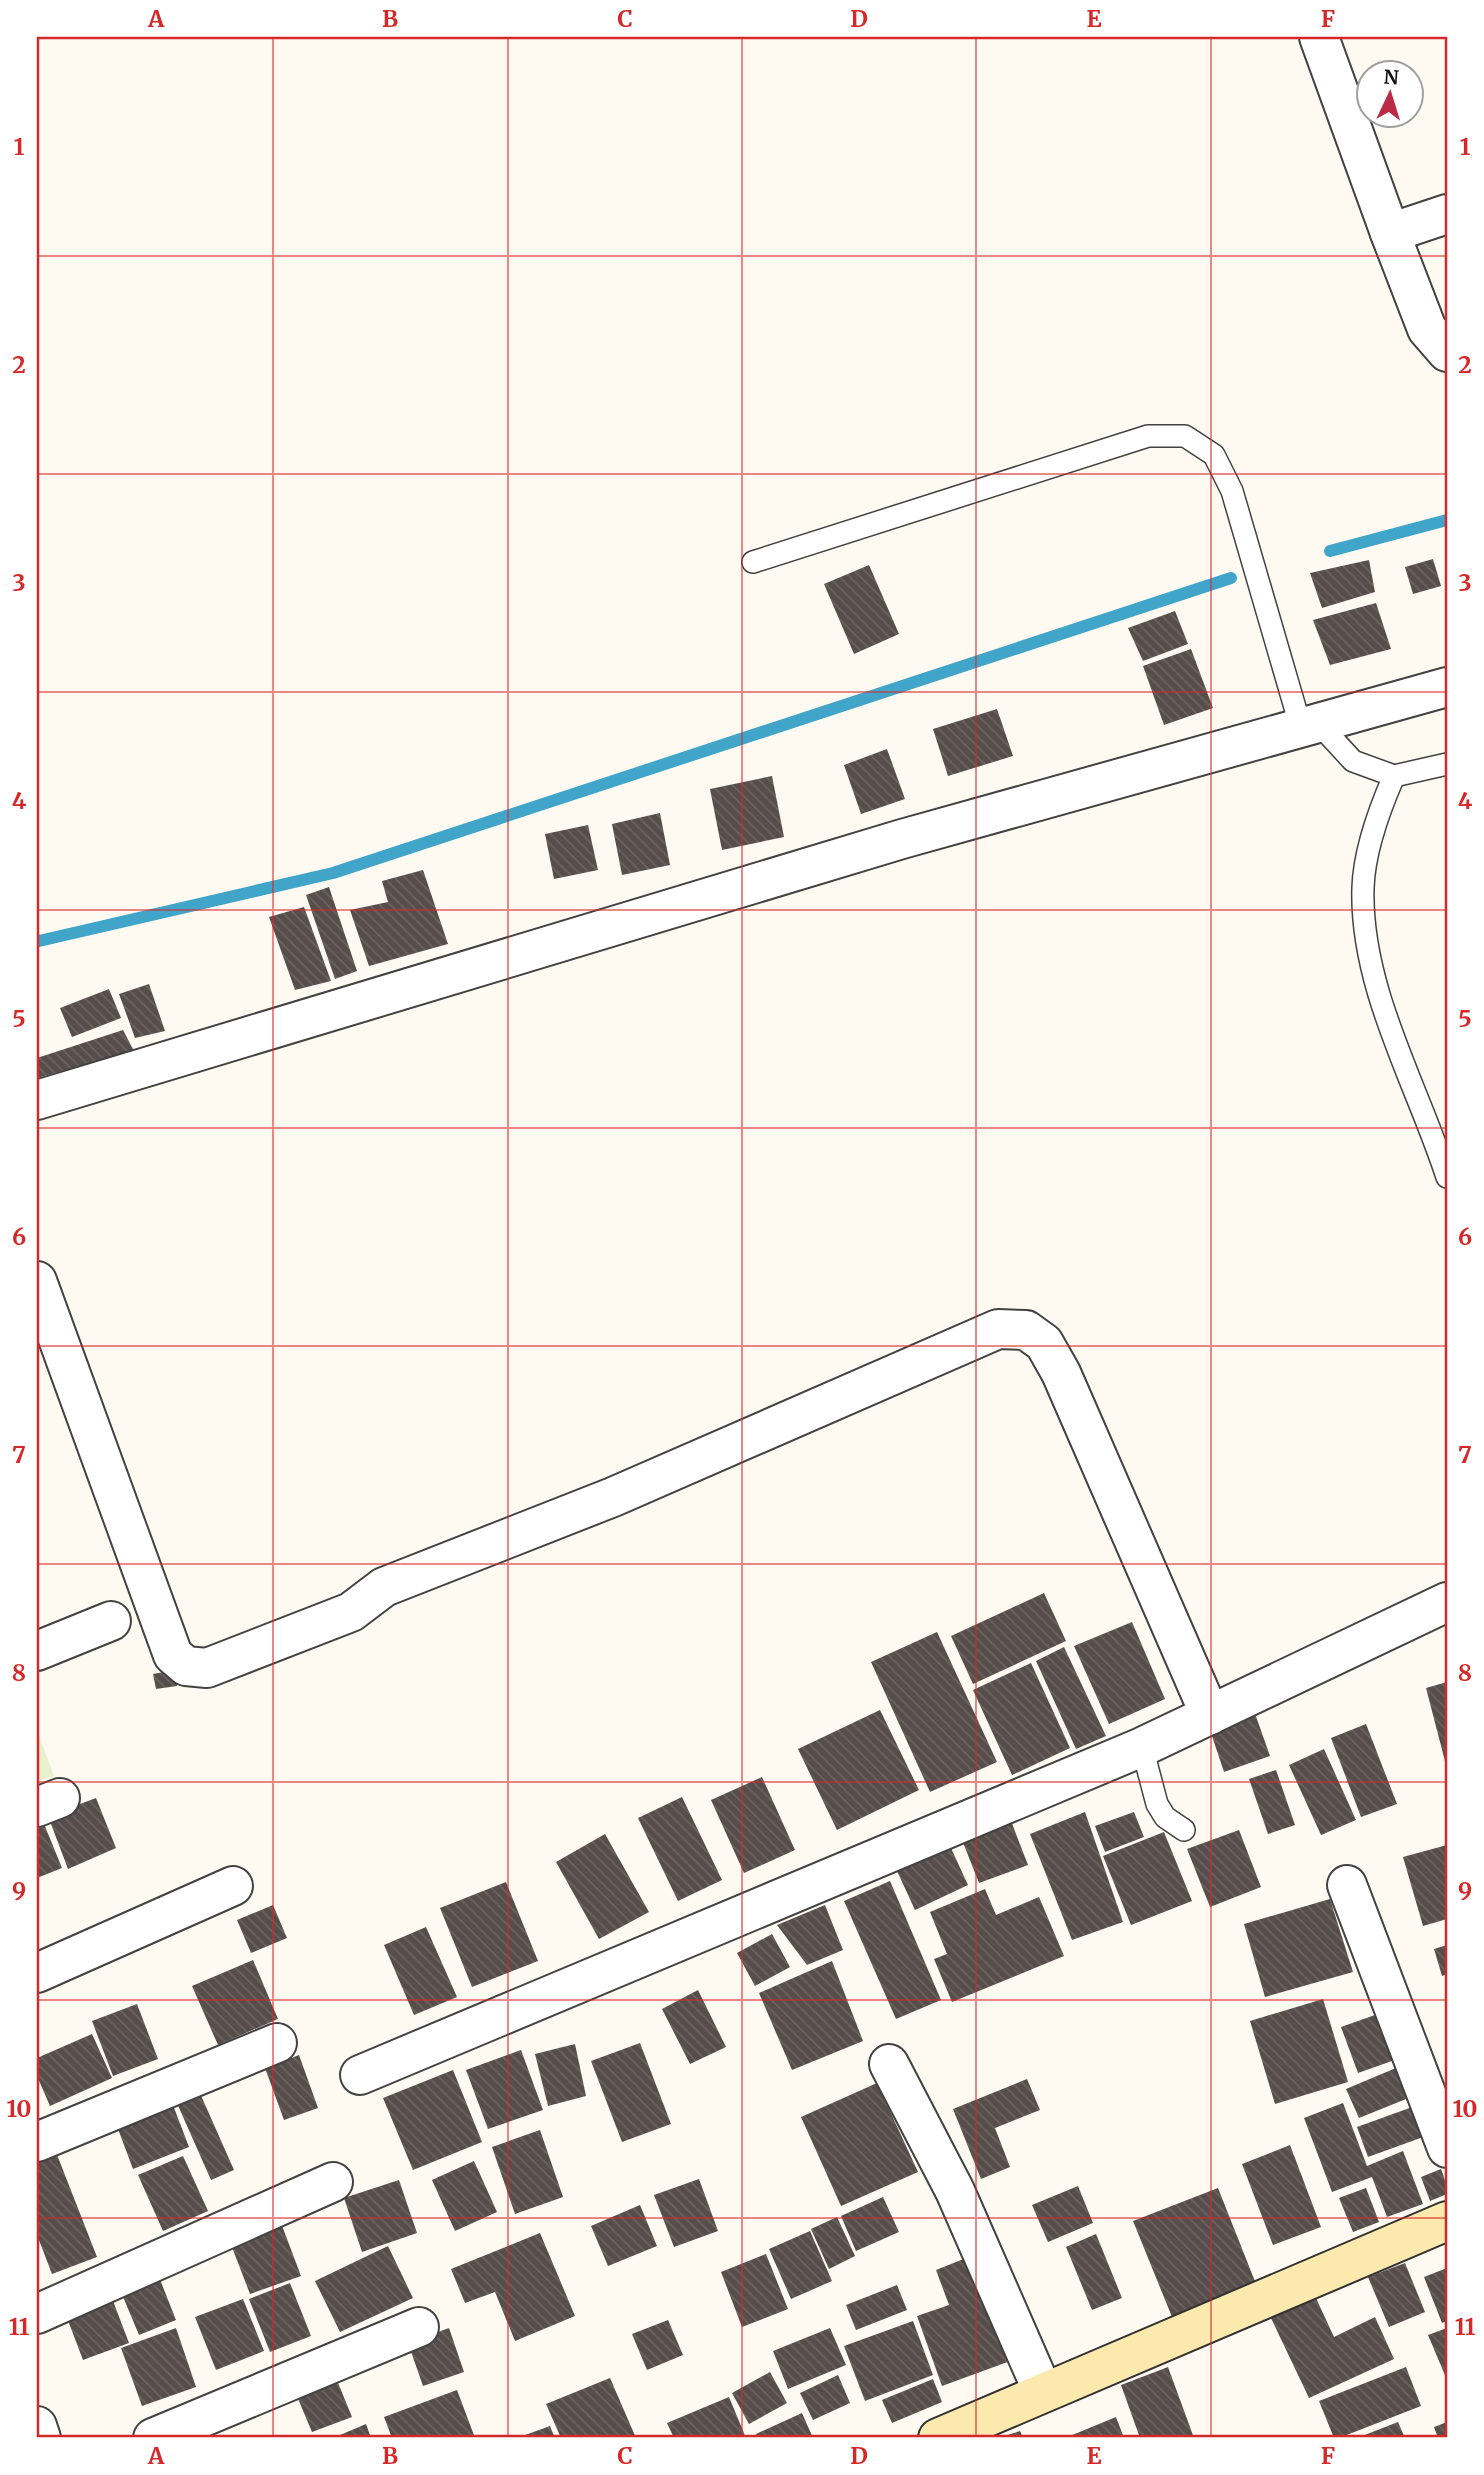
<svg xmlns="http://www.w3.org/2000/svg" width="1484" height="2475" font-family="Merriweather,serif">
<style>
.pitch{fill:#e8f0cd}
.lines{fill:none;stroke-linecap:round;stroke-linejoin:round}
.stream{stroke:#40a5c9;stroke-width:12}
.building{fill:url(#building-back-hatch)}
.lane-casing{stroke:#424242;stroke-width:24}
.street-casing{stroke:#424242;stroke-width:42}
.secondary-casing{stroke:#313131;stroke-width:42}
.lane{stroke:#fff;stroke-width:21}
.street{stroke:#fff;stroke-width:38}
.secondary{stroke:#fce9ae;stroke-width:38}
.grid{fill:none;stroke:#d62828;stroke-width:2;stroke-opacity:0.55}
.neatline{fill:none;stroke:#d62828;stroke-width:2.5}
.grid-label{font-size:23px;text-anchor:middle;font-weight:bold;fill:#d62828}
</style>
<defs>
<pattern id="building-back-hatch" width="6" height="6" patternUnits="userSpaceOnUse" patternTransform="scale(1.75)"><rect width="6" height="6" fill="#574e4b"/><path d="M-1 5l2 2M0 0l6 6M5-1l2 2" fill="none" stroke="#6a6361"/></pattern>
</defs>
<rect width="100%" height="100%" fill="#fefaf1"/>
<path class="pitch" d="M 37,1730 L 54,1776 L 37,1781 Z"/>
<g class="lines">
<g class="stream">
<path d="M 1330,551 L 1447,520"/>
<path d="M 37,940 L 39,941 L 333,873 L 1231,578"/>
</g>
</g>
<g class="building">
<path d="M 1433,559 L 1441,586 L 1413,594 L 1405,567 Z"/>
<path d="M 1369,560 L 1375,592 L 1322,608 L 1310,573 Z"/>
<path d="M 869,565 L 899,634 L 854,654 L 824,584 Z"/>
<path d="M 1376,603 L 1391,649 L 1330,665 L 1313,620 Z"/>
<path d="M 1175,611 L 1188,644 L 1143,661 L 1128,628 Z"/>
<path d="M 1191,649 L 1213,708 L 1164,725 L 1143,666 Z"/>
<path d="M 997,709 L 1013,756 L 948,776 L 933,729 Z"/>
<path d="M 887,749 L 905,799 L 861,814 L 844,765 Z"/>
<path d="M 772,776 L 784,837 L 722,850 L 710,789 Z"/>
<path d="M 660,813 L 670,865 L 622,875 L 612,824 Z"/>
<path d="M 588,825 L 598,870 L 554,879 L 545,834 Z"/>
<path d="M 423,870 L 448,944 L 369,966 L 350,910 L 388,902 L 382,881 Z"/>
<path d="M 329,887 L 357,971 L 335,979 L 306,895 Z"/>
<path d="M 304,907 L 331,981 L 295,990 L 269,917 Z"/>
<path d="M 149,984 L 165,1031 L 135,1038 L 119,994 Z"/>
<path d="M 109,989 L 121,1018 L 72,1037 L 60,1008 Z"/>
<path d="M 123,1030 L 134,1051 L 37,1078 L 37,1058 Z"/>
<path d="M 1044,1593 L 1066,1641 L 973,1684 L 951,1636 Z"/>
<path d="M 1132,1622 L 1165,1699 L 1109,1724 L 1074,1646 Z"/>
<path d="M 937,1632 L 997,1762 L 930,1792 L 871,1662 Z"/>
<path d="M 1064,1647 L 1106,1736 L 1076,1749 L 1036,1661 Z"/>
<path d="M 1031,1663 L 1070,1748 L 1012,1775 L 973,1690 Z"/>
<path d="M 175,1670 L 177,1686 L 156,1689 L 153,1674 Z"/>
<path d="M 1447,1682 L 1447,1764 L 1446,1765 L 1426,1688 Z"/>
<path d="M 1253,1708 L 1270,1756 L 1224,1772 L 1208,1724 Z"/>
<path d="M 880,1710 L 919,1790 L 837,1830 L 798,1749 Z"/>
<path d="M 1366,1724 L 1397,1804 L 1361,1817 L 1331,1738 Z"/>
<path d="M 1324,1749 L 1356,1820 L 1321,1835 L 1289,1765 Z"/>
<path d="M 1276,1770 L 1295,1825 L 1268,1834 L 1249,1779 Z"/>
<path d="M 762,1777 L 795,1850 L 744,1873 L 711,1800 Z"/>
<path d="M 682,1797 L 722,1880 L 678,1901 L 638,1818 Z"/>
<path d="M 96,1798 L 116,1848 L 68,1869 L 48,1816 Z"/>
<path d="M 1085,1812 L 1123,1922 L 1072,1940 L 1030,1834 Z"/>
<path d="M 1134,1812 L 1144,1837 L 1105,1852 L 1095,1826 Z"/>
<path d="M 40,1814 L 62,1868 L 37,1878 L 37,1815 Z"/>
<path d="M 1011,1821 L 1028,1865 L 979,1883 L 962,1840 Z"/>
<path d="M 1239,1830 L 1261,1887 L 1210,1907 L 1187,1849 Z"/>
<path d="M 1164,1832 L 1192,1901 L 1131,1925 L 1103,1856 Z"/>
<path d="M 605,1834 L 649,1912 L 599,1939 L 556,1862 Z"/>
<path d="M 1447,1845 L 1447,1919 L 1423,1926 L 1403,1857 Z"/>
<path d="M 950,1846 L 968,1885 L 915,1910 L 897,1871 Z"/>
<path d="M 890,1881 L 941,2000 L 896,2019 L 844,1901 Z"/>
<path d="M 506,1882 L 538,1961 L 472,1987 L 440,1908 Z"/>
<path d="M 985,1889 L 996,1915 L 1039,1897 L 1064,1956 L 952,2002 L 934,1959 L 947,1954 L 930,1912 Z"/>
<path d="M 1330,1899 L 1353,1972 L 1265,1997 L 1244,1924 Z"/>
<path d="M 273,1905 L 287,1938 L 251,1953 L 237,1920 Z"/>
<path d="M 825,1905 L 843,1950 L 807,1965 L 777,1925 Z"/>
<path d="M 426,1927 L 457,1997 L 414,2015 L 384,1945 Z"/>
<path d="M 772,1934 L 790,1967 L 755,1986 L 737,1953 Z"/>
<path d="M 1447,1945 L 1447,1974 L 1442,1976 L 1434,1949 Z"/>
<path d="M 253,1960 L 278,2019 L 218,2045 L 192,1986 Z"/>
<path d="M 832,1961 L 863,2041 L 792,2070 L 759,1993 Z"/>
<path d="M 698,1990 L 726,2047 L 690,2064 L 662,2009 Z"/>
<path d="M 1323,1999 L 1348,2082 L 1275,2104 L 1250,2021 Z"/>
<path d="M 137,2004 L 158,2059 L 113,2076 L 92,2021 Z"/>
<path d="M 1389,2010 L 1406,2056 L 1358,2073 L 1341,2027 Z"/>
<path d="M 92,2034 L 112,2078 L 50,2106 L 37,2076 L 37,2058 Z"/>
<path d="M 640,2043 L 671,2124 L 622,2142 L 591,2061 Z"/>
<path d="M 575,2044 L 586,2096 L 548,2106 L 535,2054 Z"/>
<path d="M 521,2050 L 543,2110 L 488,2129 L 466,2070 Z"/>
<path d="M 299,2055 L 318,2108 L 284,2120 L 265,2068 Z"/>
<path d="M 1403,2065 L 1416,2095 L 1359,2118 L 1346,2089 Z"/>
<path d="M 453,2070 L 482,2142 L 413,2170 L 383,2098 Z"/>
<path d="M 1027,2079 L 1040,2110 L 995,2128 L 1010,2167 L 981,2179 L 953,2109 Z"/>
<path d="M 877,2083 L 918,2172 L 841,2206 L 801,2117 Z"/>
<path d="M 199,2091 L 234,2170 L 211,2180 L 176,2101 Z"/>
<path d="M 171,2100 L 189,2147 L 133,2169 L 115,2121 Z"/>
<path d="M 1343,2103 L 1367,2166 L 1403,2151 L 1423,2204 L 1387,2217 L 1372,2177 L 1332,2192 L 1304,2118 Z"/>
<path d="M 1415,2106 L 1426,2136 L 1368,2157 L 1357,2127 Z"/>
<path d="M 540,2130 L 563,2197 L 515,2214 L 492,2147 Z"/>
<path d="M 1290,2145 L 1321,2227 L 1273,2245 L 1242,2164 Z"/>
<path d="M 54,2147 L 97,2257 L 52,2274 L 37,2235 L 37,2153 Z"/>
<path d="M 183,2156 L 208,2211 L 163,2231 L 138,2175 Z"/>
<path d="M 474,2161 L 497,2212 L 455,2231 L 432,2180 Z"/>
<path d="M 1441,2169 L 1447,2186 L 1447,2194 L 1430,2201 L 1421,2177 Z"/>
<path d="M 699,2179 L 718,2231 L 674,2247 L 654,2195 Z"/>
<path d="M 399,2180 L 417,2233 L 362,2252 L 344,2198 Z"/>
<path d="M 1078,2186 L 1093,2223 L 1048,2242 L 1032,2205 Z"/>
<path d="M 1218,2188 L 1256,2284 L 1172,2317 L 1133,2221 Z"/>
<path d="M 1366,2188 L 1379,2222 L 1353,2232 L 1339,2198 Z"/>
<path d="M 883,2197 L 899,2232 L 856,2251 L 841,2216 Z"/>
<path d="M 640,2205 L 657,2246 L 608,2266 L 591,2226 Z"/>
<path d="M 837,2217 L 855,2256 L 829,2269 L 811,2229 Z"/>
<path d="M 281,2223 L 301,2276 L 250,2294 L 230,2242 Z"/>
<path d="M 810,2231 L 832,2281 L 791,2299 L 769,2249 Z"/>
<path d="M 540,2233 L 575,2316 L 515,2341 L 495,2292 L 465,2303 L 451,2269 Z"/>
<path d="M 1096,2234 L 1122,2298 L 1092,2310 L 1066,2247 Z"/>
<path d="M 388,2246 L 413,2298 L 340,2332 L 315,2281 Z"/>
<path d="M 766,2254 L 788,2309 L 742,2327 L 721,2272 Z"/>
<path d="M 976,2254 L 1013,2360 L 942,2386 L 917,2316 L 949,2305 L 936,2270 Z"/>
<path d="M 1405,2263 L 1425,2312 L 1389,2327 L 1368,2277 Z"/>
<path d="M 1447,2268 L 1447,2321 L 1442,2323 L 1424,2277 Z"/>
<path d="M 159,2277 L 176,2320 L 139,2335 L 121,2292 Z"/>
<path d="M 290,2283 L 311,2336 L 270,2352 L 249,2299 Z"/>
<path d="M 897,2285 L 907,2310 L 856,2330 L 846,2305 Z"/>
<path d="M 110,2293 L 129,2343 L 83,2360 L 64,2310 Z"/>
<path d="M 1315,2296 L 1334,2337 L 1375,2317 L 1394,2359 L 1309,2398 L 1270,2316 Z"/>
<path d="M 243,2299 L 264,2351 L 216,2370 L 195,2317 Z"/>
<path d="M 668,2320 L 683,2355 L 647,2370 L 632,2334 Z"/>
<path d="M 913,2321 L 933,2375 L 865,2401 L 844,2346 Z"/>
<path d="M 176,2328 L 196,2387 L 142,2406 L 121,2348 Z"/>
<path d="M 449,2328 L 464,2372 L 423,2386 L 408,2343 Z"/>
<path d="M 830,2328 L 846,2365 L 788,2389 L 773,2351 Z"/>
<path d="M 1447,2328 L 1447,2380 L 1428,2335 Z"/>
<path d="M 1168,2367 L 1194,2438 L 1140,2438 L 1121,2385 Z"/>
<path d="M 1406,2367 L 1421,2406 L 1339,2438 L 1334,2438 L 1319,2401 Z"/>
<path d="M 770,2372 L 787,2403 L 749,2424 L 732,2393 Z"/>
<path d="M 838,2375 L 850,2403 L 813,2420 L 800,2393 Z"/>
<path d="M 336,2378 L 352,2417 L 312,2432 L 296,2394 Z"/>
<path d="M 610,2378 L 636,2438 L 561,2438 L 546,2404 Z"/>
<path d="M 933,2379 L 942,2402 L 892,2423 L 882,2400 Z"/>
<path d="M 457,2390 L 475,2438 L 392,2438 L 384,2417 Z"/>
<path d="M 729,2397 L 746,2438 L 674,2438 L 667,2423 Z"/>
<path d="M 802,2413 L 813,2438 L 758,2438 L 756,2434 Z"/>
<path d="M 1116,2417 L 1124,2438 L 1065,2438 Z"/>
<path d="M 1398,2422 L 1405,2438 L 1357,2438 Z"/>
<path d="M 1447,2422 L 1447,2438 L 1438,2438 L 1434,2427 Z"/>
<path d="M 366,2424 L 371,2438 L 333,2438 Z"/>
<path d="M 550,2426 L 555,2438 L 517,2438 Z"/>
<path d="M 1020,2431 L 1023,2438 L 998,2438 Z"/>
</g>
<g class="lines">
<g class="lane-casing">
<g id="lane">
<path d="M 753,562 L 1148,436 L 1185,436 L 1214,455 L 1232,491 L 1301,728"/>
<path d="M 1318,723 L 1353,761 L 1394,776 L 1447,764"/>
<path d="M 1394,776 C 1380,808 1364,852 1363,888 C 1360,988 1417,1084 1447,1177"/>
<path d="M 1142,1747 L 1157,1804 L 1165,1817 L 1184,1830"/>
</g>
</g>
<g class="street-casing">
<g id="street">
<path d="M 1319,37 L 1390,233 L 1427,329 L 1447,352"/>
<path d="M 1390,233 L 1447,214"/>
<path d="M 37,1100 L 902,839 L 1447,687"/>
<path d="M 37,1281 L 173,1655 L 186,1666 L 207,1668 L 351,1612 L 384,1587 L 613,1497 L 998,1329 L 1026,1330 L 1044,1343 L 1061,1373 L 1210,1715"/>
<path d="M 37,1651 L 111,1621"/>
<path d="M 37,1807 L 60,1798"/>
<path d="M 1347,1885 L 1447,2148"/>
<path d="M 37,1973 L 233,1886"/>
<path d="M 889,2064 L 955,2191 L 1043,2392"/>
<path d="M 360,2075 L 1142,1747 L 1447,1602"/>
<path d="M 37,2142 L 277,2043"/>
<path d="M 37,2314 L 333,2182"/>
<path d="M 37,2426 L 41,2438"/>
<path d="M 153,2438 L 419,2327"/>
</g>
</g>
<g class="secondary-casing">
<path id="secondary" d="M 938,2438 L 1447,2221"/>
</g>
<use href="#lane" class="lane"/>
<use href="#street" class="street"/>
<use href="#secondary" class="secondary"/>
</g>
<path class="grid" d="M 273,37 L 273,2438M 508,37 L 508,2438M 742,37 L 742,2438M 976,37 L 976,2438M 1211,37 L 1211,2438M 37,256 L 1447,256M 37,474 L 1447,474M 37,692 L 1447,692M 37,910 L 1447,910M 37,1128 L 1447,1128M 37,1346 L 1447,1346M 37,1564 L 1447,1564M 37,1782 L 1447,1782M 37,2000 L 1447,2000M 37,2218 L 1447,2218"/>
<rect width="1484" height="2475" fill="none" stroke="#ffffff" stroke-width="77"/>
<g transform="translate(1390 94) rotate(4)"><circle r="33" fill="#ffffff" stroke="#9f9f9f" stroke-width="2"/>
<path d="M0-5L12 26L0 18L-12 26Z" fill="#bb2b45"/>
<text y="-10" font-size="19" font-weight="bold" text-anchor="middle" fill="#0f0f0f">N</text>
</g>
<rect x="38" y="38" width="1408" height="2398" class="neatline"/>
<g class="grid-label">
<text x="156" y="27">A</text>
<text x="390" y="27">B</text>
<text x="625" y="27">C</text>
<text x="859" y="27">D</text>
<text x="1094" y="27">E</text>
<text x="1328" y="27">F</text>
<text x="19" y="155">1</text>
<text x="1465" y="155">1</text>
<text x="19" y="373">2</text>
<text x="1465" y="373">2</text>
<text x="19" y="591">3</text>
<text x="1465" y="591">3</text>
<text x="19" y="809">4</text>
<text x="1465" y="809">4</text>
<text x="19" y="1027">5</text>
<text x="1465" y="1027">5</text>
<text x="19" y="1245">6</text>
<text x="1465" y="1245">6</text>
<text x="19" y="1463">7</text>
<text x="1465" y="1463">7</text>
<text x="19" y="1681">8</text>
<text x="1465" y="1681">8</text>
<text x="19" y="1899">9</text>
<text x="1465" y="1899">9</text>
<text x="19" y="2117">10</text>
<text x="1465" y="2117">10</text>
<text x="19" y="2335">11</text>
<text x="1465" y="2335">11</text>
<text x="156" y="2464">A</text>
<text x="390" y="2464">B</text>
<text x="625" y="2464">C</text>
<text x="859" y="2464">D</text>
<text x="1094" y="2464">E</text>
<text x="1328" y="2464">F</text>
</g>
</svg>
